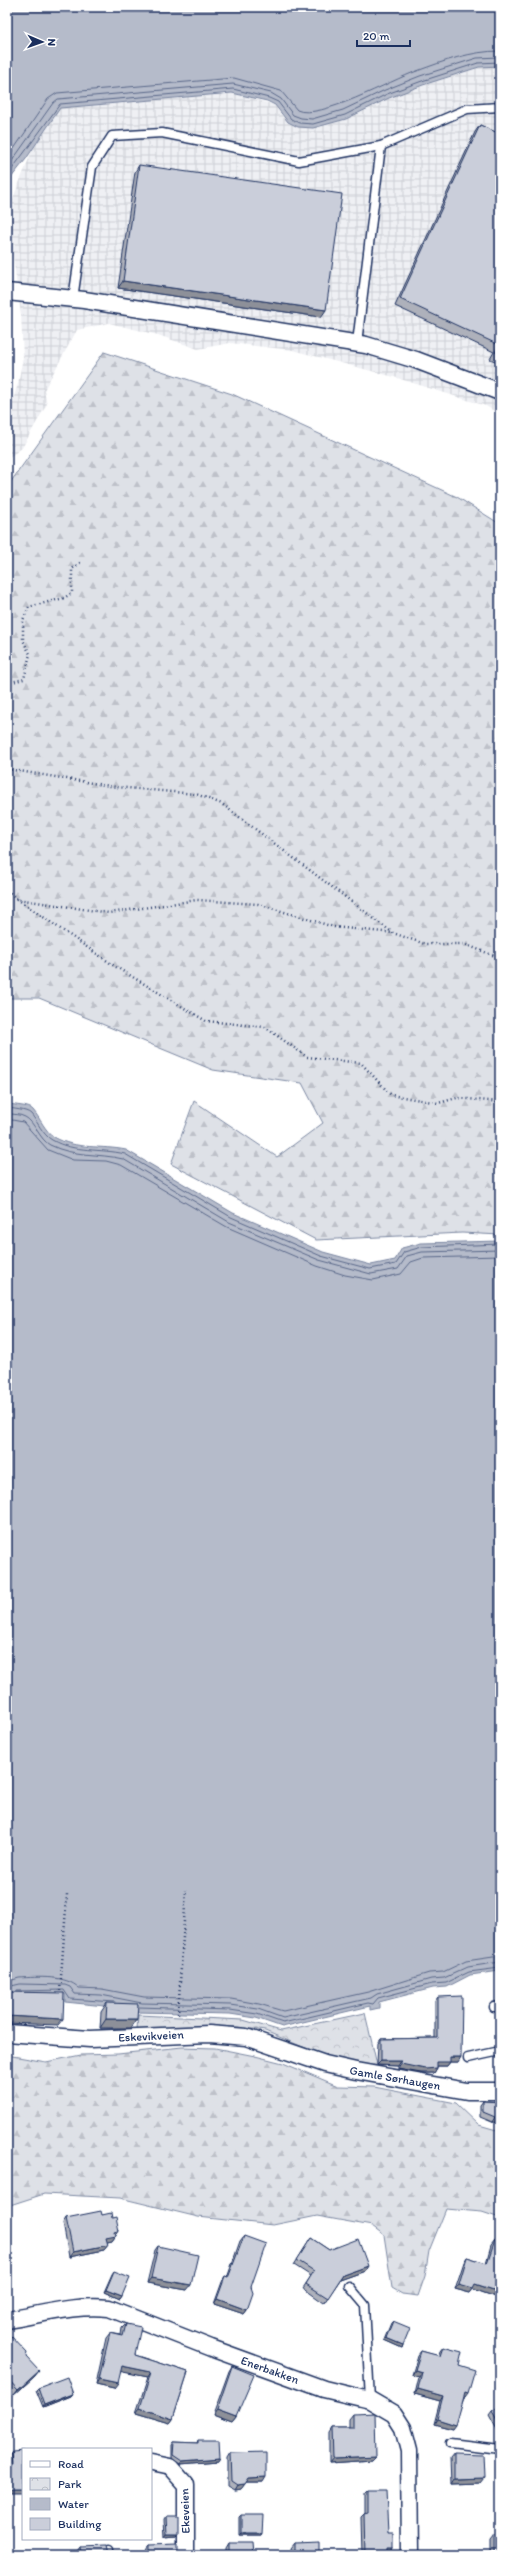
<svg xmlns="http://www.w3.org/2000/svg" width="507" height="2562" font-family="Itim,sans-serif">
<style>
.industrial{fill:url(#industrial-grid)}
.forest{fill:url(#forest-firs);stroke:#7c88a2}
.park{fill:url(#park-crowns);stroke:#7c88a2}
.water{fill:#b5bbca;stroke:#77839f}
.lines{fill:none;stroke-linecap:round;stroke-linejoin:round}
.shore{stroke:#596789;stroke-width:1}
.lane-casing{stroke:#1b2f5e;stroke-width:11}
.street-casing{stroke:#1b2f5e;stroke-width:19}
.path{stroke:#1b2f5e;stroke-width:2.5;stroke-dasharray:1 3;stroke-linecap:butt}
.lane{stroke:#fff;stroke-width:8}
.street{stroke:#fff;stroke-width:16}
.wall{fill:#aeb1bb;stroke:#1b2f5e}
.shaded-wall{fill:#8d9099;stroke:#1b2f5e}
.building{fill:#caceda;stroke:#1b2f5e}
.labels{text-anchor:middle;stroke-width:3.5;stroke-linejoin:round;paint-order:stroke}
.street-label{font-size:12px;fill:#1b2f5e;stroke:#fff}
</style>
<defs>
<pattern id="industrial-grid" width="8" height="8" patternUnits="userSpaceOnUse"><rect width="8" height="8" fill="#eff0f4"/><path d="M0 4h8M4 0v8" fill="none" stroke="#ccced4"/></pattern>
<pattern id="forest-firs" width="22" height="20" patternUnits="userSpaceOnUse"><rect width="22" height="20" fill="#dee1e7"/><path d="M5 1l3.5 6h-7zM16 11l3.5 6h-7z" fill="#bec1c9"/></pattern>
<pattern id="park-crowns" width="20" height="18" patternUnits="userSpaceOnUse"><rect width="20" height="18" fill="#dee1e7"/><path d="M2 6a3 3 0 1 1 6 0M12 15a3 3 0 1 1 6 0" fill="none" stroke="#bec1c9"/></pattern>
</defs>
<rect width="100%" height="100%" fill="#fff"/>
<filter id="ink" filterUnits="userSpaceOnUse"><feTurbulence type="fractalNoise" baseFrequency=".025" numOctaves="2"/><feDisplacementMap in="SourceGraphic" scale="8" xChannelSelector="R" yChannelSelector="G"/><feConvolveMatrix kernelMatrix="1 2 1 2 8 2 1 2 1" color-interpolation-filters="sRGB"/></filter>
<g filter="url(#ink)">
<path class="industrial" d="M 500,66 L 500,415 L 486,406 L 394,377 L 292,350 L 230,343 L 198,349 L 158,335 L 109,323 L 77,330 L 44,390 L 47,404 L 22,448 L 7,459 L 7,418 L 18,384 L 23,357 L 21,314 L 7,213 L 32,151 L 60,108 L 232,93 L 275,105 L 283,117 L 298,127 L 479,67 Z"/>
<g class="forest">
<path d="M 104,352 L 232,394 L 457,497 L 500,524 L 500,1235 L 462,1233 L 316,1240 L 171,1164 L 194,1101 L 277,1157 L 323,1123 L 302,1083 L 213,1070 L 39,998 L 7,998 L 7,487 Z"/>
<path d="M 182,2047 L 215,2048 L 255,2056 L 283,2063 L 338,2086 L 374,2087 L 456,2103 L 479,2125 L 500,2131 L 500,2218 L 482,2212 L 446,2209 L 429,2251 L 425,2276 L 418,2296 L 402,2294 L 392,2288 L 384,2235 L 372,2226 L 317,2216 L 273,2225 L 198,2217 L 120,2198 L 44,2194 L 7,2206 L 7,2055 L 46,2062 L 81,2055 L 118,2054 Z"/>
</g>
<path class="park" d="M 365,2013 L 378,2069 L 322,2055 L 265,2031 L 238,2027 L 203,2026 L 137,2029 L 138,2015 L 243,2020 L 281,2031 Z"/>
<g class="water">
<path d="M 7,7 L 500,7 L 500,66 L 479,67 L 423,85 L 389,98 L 346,119 L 313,128 L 298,127 L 288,122 L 275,105 L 267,101 L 232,93 L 60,108 L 26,159 L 7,183 Z"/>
<path d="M 7,1103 C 14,1106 29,1105 33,1110 C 40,1118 45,1131 54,1137 C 76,1150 102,1145 126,1150 L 233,1213 L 323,1252 L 371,1265 L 395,1260 L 402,1248 L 421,1243 L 500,1241 L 500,1971 L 470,1975 L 447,1987 L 433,1988 L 379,2002 L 379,2008 L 370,2010 L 370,2006 L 282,2027 L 256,2018 L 230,2014 L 136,2012 L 135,2009 L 65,2002 L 65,1994 L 20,1993 L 7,1996 Z"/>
</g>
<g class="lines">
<g class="shore">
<path d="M 7,159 L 48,99 L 57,93 L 234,78 L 281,91 L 297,110 C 319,121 391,80 417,71 C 444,61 471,51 500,51"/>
<path d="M 7,168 L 53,103 L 58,99 L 233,84 L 271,93 L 281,99 L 293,115 L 301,118 L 312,119 L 343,110 L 385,90 L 420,76 L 477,58 L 500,57"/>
<path d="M 7,176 L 60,104 L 233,89 L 269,98 L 278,102 L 291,119 L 299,123 L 313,124 L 345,115 L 387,94 L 422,81 L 478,63 L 500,62"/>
<path d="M 7,1107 C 13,1110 26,1109 31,1114 C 37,1121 43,1135 52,1140 C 75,1153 100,1148 125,1154 L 231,1217 L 321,1256 L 370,1269 L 396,1264 L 404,1252 L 422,1247 L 500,1244"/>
<path d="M 7,1113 C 13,1115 20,1114 25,1117 C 34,1121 40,1140 50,1145 C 74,1157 98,1153 123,1159 L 229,1222 L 319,1260 L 371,1274 L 398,1269 L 407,1256 L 422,1252 L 500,1250"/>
<path d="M 7,1119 L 23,1122 L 48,1150 L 73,1160 L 106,1161 L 121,1165 L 227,1227 L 317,1266 L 345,1275 L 373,1280 L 401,1274 L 411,1262 L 423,1258 L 500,1256"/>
<path d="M 7,1981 C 11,1981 15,1979 19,1978 C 38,1977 66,1975 79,1988 L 102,1989 L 144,1997 L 231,1999 L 259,2004 L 283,2011 L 368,1992 L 429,1973 L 443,1972 L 466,1961 L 500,1956"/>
<path d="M 7,1987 L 20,1984 L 65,1985 L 70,1987 L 75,1994 L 101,1995 L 142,2003 L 231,2005 L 258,2009 L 283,2018 L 371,1998 L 377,1994 L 431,1979 L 444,1978 L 468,1967 L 500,1962"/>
<path d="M 17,1991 L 64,1990 L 70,1999 L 115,2002"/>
<path d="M 139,2007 L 230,2010 L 257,2014 L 283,2023 L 368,2003 L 373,2004 L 378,1998 L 432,1984 L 446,1983 L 469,1972 L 500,1968"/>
</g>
<g class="lane-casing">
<g id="lane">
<path d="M 73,299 L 92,167 L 112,136 L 162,133 L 299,161 L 381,146 L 467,109 L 500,107"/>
<path d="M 357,343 L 381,146"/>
<path d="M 494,2007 L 500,2006"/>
<path d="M 468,2058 L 500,2051"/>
<path d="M 349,2286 L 365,2305 L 370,2400"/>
<path d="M 450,2443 L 500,2449"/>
<path d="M 109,2555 L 109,2551"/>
</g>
</g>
<g class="street-casing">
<g id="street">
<path d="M 7,292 L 84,300 L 366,345 L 416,360 L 500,392"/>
<path d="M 7,2033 L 90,2039 L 209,2034 L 246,2037 L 325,2064 L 356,2071 L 467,2091 L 500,2091"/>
<path d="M 7,2320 C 40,2315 75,2304 109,2308 L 211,2348 L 324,2389 L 370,2400 L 394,2414 L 403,2428 L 409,2451 L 410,2555"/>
<path d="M 151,2463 L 170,2467 L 186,2485 L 186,2555"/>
</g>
</g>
<g class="path">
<path d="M 7,683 L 24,679 L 30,654 L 23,640 L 23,620 L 29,607 L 64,598 L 72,593 L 72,569 L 81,562"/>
<path d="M 7,769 L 116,787 L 196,794 L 222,804 L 393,933 L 425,944 L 464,944 L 500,958"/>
<path d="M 7,890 L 17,899 L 109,913 L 197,900 L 258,904 L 334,927 L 393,933"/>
<path d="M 17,899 L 116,967 L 206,1021 L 265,1027 L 307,1057 L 361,1063 L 391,1095 L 438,1103 L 457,1098 L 500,1102"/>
<path d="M 500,958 L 498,923 L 500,921"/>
<path d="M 60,1991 L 67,1894"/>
<path d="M 178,2014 L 186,1890"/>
</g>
<use href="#lane" class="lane"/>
<use href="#street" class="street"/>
</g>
<g class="wall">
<path d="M 480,125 L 500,134 L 500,363 L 490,359 L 494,352 L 395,306 L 475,132 Z"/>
<path d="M 139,165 L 321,317 L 118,288 L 135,172 Z"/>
<path d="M 438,1997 L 458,2062 L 450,2062 L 447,2066 L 437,2066 L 437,2068 L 434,2073 L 421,2073 L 398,2069 L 398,2066 L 377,2065 L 378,2043 L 381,2039 L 435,2038 L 435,2001 Z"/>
<path d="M 107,2003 L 131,2028 L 100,2028 L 101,2012 Z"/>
<path d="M 483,2101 L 500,2102 L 500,2123 L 492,2122 L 480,2117 L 480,2105 Z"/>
<path d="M 102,2215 L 112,2218 L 119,2231 L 112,2241 L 107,2242 L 108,2245 L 104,2250 L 69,2257 L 63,2223 L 66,2218 Z"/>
<path d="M 500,2235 L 500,2296 L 499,2298 L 473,2289 L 470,2293 L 455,2289 L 464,2262 L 467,2257 L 486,2263 L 491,2245 L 495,2240 L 497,2241 L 498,2238 Z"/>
<path d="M 244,2236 L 251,2287 L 247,2310 L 244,2314 L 214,2304 L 222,2282 L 225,2277 L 227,2278 L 240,2241 Z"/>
<path d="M 311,2238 L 329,2250 L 365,2271 L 340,2280 L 324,2303 L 303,2288 L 311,2276 L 294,2265 Z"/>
<path d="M 158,2246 L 187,2290 L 147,2283 L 155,2250 Z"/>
<path d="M 114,2271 L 122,2296 L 120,2299 L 104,2292 L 112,2274 Z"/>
<path d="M 393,2321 L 403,2345 L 402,2348 L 384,2340 L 391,2323 Z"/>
<path d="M 126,2324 L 135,2355 L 188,2372 L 173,2419 L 170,2423 L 136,2413 L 148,2377 L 121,2371 L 114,2388 L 96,2384 L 106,2338 L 110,2333 L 121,2335 L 122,2328 Z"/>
<path d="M 7,2340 L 35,2376 L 14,2395 L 7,2387 Z"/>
<path d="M 443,2347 L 459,2365 L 465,2398 L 464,2398 L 453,2429 L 434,2424 L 440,2401 L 415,2394 L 419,2377 L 412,2375 L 418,2355 L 421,2351 L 438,2356 L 440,2351 Z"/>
<path d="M 232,2366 L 236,2417 L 232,2422 L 213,2415 L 229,2371 Z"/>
<path d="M 38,2388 L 73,2394 L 71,2396 L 43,2407 L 36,2390 Z"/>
<path d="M 500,2406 L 500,2435 L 489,2415 L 492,2411 Z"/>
<path d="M 353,2414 L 372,2460 L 329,2463 L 329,2433 L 332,2428 L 349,2428 L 349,2419 Z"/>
<path d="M 198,2440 L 218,2461 L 180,2464 L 172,2458 L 172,2445 L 174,2442 L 197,2443 Z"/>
<path d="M 12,2452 L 23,2493 L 10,2465 L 9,2456 Z"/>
<path d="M 230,2453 L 263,2482 L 246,2482 L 241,2489 L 234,2490 L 227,2486 L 227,2458 Z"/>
<path d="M 454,2453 L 480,2483 L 451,2484 L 450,2458 Z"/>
<path d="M 368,2492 L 388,2533 L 393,2548 L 391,2552 L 388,2552 L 388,2555 L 362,2555 L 361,2517 L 365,2513 L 365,2495 Z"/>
<path d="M 241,2515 L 262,2533 L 261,2535 L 239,2535 L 239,2517 Z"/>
<path d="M 166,2516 L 176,2536 L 165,2537 L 164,2519 Z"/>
<path d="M 493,2536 L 500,2555 L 489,2555 L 489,2541 Z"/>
<path d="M 229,2543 L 254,2555 L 226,2555 L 226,2548 Z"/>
<path d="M 294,2543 L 321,2555 L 291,2555 L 290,2548 Z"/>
<path d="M 149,2545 L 178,2555 L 145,2555 L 145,2550 Z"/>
<path d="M 82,2547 L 109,2555 L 79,2555 L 79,2551 Z"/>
</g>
<g class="shaded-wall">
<path d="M 123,281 L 326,310 L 321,317 L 118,288 Z"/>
<path d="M 7,2016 L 63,2019 L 58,2025 L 7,2023 Z"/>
<path d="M 106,2019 L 137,2019 L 131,2028 L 100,2028 Z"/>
<path d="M 450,2057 L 461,2057 L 458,2062 L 450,2062 L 447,2066 L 434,2066 L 437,2062 Z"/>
<path d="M 381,2061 L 401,2061 L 398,2066 L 377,2065 Z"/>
<path d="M 401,2064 L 437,2068 L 434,2073 L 421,2073 L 398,2069 Z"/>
<path d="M 495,2117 L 500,2118 L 500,2123 L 492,2122 Z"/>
<path d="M 119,2231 L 112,2241 L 103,2243 L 106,2238 L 115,2232 Z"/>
<path d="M 108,2245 L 104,2250 L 69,2257 L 73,2252 Z"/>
<path d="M 368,2266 L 365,2271 L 340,2280 L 343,2275 Z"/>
<path d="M 151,2278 L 191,2285 L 187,2290 L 147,2283 Z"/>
<path d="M 459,2284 L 475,2284 L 500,2292 L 500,2296 L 499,2298 L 473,2289 L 470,2293 L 455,2289 Z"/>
<path d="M 106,2290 L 122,2296 L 120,2299 L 104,2292 Z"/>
<path d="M 217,2299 L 247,2310 L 244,2314 L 214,2304 Z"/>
<path d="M 386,2338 L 403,2345 L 402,2348 L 384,2340 Z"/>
<path d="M 122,2366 L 151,2372 L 148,2377 L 118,2371 Z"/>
<path d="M 415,2370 L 422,2372 L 419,2377 L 412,2375 Z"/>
<path d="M 39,2371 L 35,2376 L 14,2395 L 18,2390 Z"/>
<path d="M 99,2379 L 118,2383 L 114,2388 L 96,2384 Z"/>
<path d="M 418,2389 L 443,2396 L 440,2401 L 415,2394 Z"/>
<path d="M 465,2393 L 468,2394 L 465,2398 L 462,2397 Z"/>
<path d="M 73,2394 L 71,2396 L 43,2407 L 44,2405 Z"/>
<path d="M 140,2408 L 173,2419 L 170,2423 L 136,2413 Z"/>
<path d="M 217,2410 L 236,2417 L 232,2422 L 213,2415 Z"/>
<path d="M 437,2419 L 456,2425 L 453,2429 L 434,2424 Z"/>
<path d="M 376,2456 L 372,2460 L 329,2463 L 333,2458 Z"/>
<path d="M 220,2458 L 218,2461 L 180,2464 L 182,2461 Z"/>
<path d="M 266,2477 L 263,2482 L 245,2482 L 249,2478 Z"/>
<path d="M 484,2478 L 480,2483 L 451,2484 L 454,2479 Z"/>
<path d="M 245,2484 L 241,2489 L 234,2490 L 237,2485 Z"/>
<rect x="7" y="2489" width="16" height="4"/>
<path d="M 241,2533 L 262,2533 L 261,2535 L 239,2535 Z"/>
<path d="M 167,2534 L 178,2534 L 176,2536 L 165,2537 Z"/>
<path d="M 388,2548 L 393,2548 L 391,2552 L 385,2552 Z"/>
</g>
<g class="building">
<path d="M 480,125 L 500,134 L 500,354 L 495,352 L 499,345 L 400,299 Z"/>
<path d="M 139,165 L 342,194 L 326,310 L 123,281 Z"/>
<path d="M 7,1992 L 64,1993 L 63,2019 L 7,2016 Z"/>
<path d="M 462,1996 L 461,2057 L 450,2057 L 450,2062 L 437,2062 L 437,2068 L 425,2069 L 401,2064 L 401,2061 L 381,2061 L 381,2039 L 438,2038 L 438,1997 Z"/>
<path d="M 107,2003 L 138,2004 L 137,2019 L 106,2019 Z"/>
<path d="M 483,2101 L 500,2102 L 500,2118 L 495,2117 L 483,2112 Z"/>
<path d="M 101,2211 L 102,2215 L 111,2213 L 112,2218 L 116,2217 L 119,2231 L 115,2232 L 116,2236 L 106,2238 L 108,2245 L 73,2252 L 66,2218 Z"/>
<path d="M 244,2236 L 266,2244 L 251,2287 L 253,2293 L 247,2310 L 217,2299 L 225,2277 L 228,2278 Z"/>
<path d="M 311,2238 L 329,2250 L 358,2239 L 368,2266 L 343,2275 L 328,2298 L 306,2284 L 314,2271 L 297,2260 Z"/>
<path d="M 500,2238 L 500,2292 L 475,2284 L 473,2288 L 459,2284 L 467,2257 L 487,2263 L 495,2240 L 499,2241 Z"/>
<path d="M 158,2246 L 198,2255 L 191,2285 L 151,2278 Z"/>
<path d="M 114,2271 L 130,2277 L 122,2296 L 106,2290 Z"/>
<path d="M 393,2321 L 410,2328 L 403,2345 L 386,2338 Z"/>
<path d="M 126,2324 L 141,2327 L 135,2355 L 188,2372 L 173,2419 L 140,2408 L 151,2372 L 122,2366 L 118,2383 L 99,2379 L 110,2333 L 123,2336 Z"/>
<path d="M 11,2336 L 27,2353 L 26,2357 L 39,2371 L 18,2390 L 7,2378 L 7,2340 Z"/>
<path d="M 443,2347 L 462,2352 L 459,2365 L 475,2370 L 468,2394 L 465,2393 L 456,2425 L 437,2419 L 443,2396 L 418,2389 L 422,2372 L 415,2370 L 421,2351 L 440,2356 Z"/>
<path d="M 232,2366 L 254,2375 L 236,2417 L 217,2410 Z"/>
<path d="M 67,2377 L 73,2394 L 44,2405 L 38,2388 Z"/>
<path d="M 500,2406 L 500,2425 L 492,2411 Z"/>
<path d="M 375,2413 L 376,2456 L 333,2458 L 332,2428 L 353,2428 L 353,2414 Z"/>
<path d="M 198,2440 L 219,2440 L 220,2458 L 182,2461 L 173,2455 L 174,2442 L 198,2443 Z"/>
<path d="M 23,2451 L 23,2489 L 7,2489 L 7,2465 L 13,2465 L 12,2452 Z"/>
<path d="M 266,2452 L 266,2477 L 249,2478 L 245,2484 L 237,2485 L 231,2481 L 230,2453 Z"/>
<path d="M 454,2453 L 483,2454 L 484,2478 L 454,2479 Z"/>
<path d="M 368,2492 L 386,2492 L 388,2533 L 393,2533 L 393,2548 L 388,2548 L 388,2555 L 365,2555 L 364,2514 L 368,2513 Z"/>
<path d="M 241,2515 L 263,2515 L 262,2533 L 241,2533 Z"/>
<path d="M 166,2516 L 178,2516 L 178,2534 L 167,2534 Z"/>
<rect x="493" y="2536" width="7" height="19"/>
<path d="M 321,2542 L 321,2555 L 294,2555 L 294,2543 Z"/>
<path d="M 229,2543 L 253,2543 L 254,2555 L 229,2555 Z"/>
<path d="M 178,2544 L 178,2555 L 149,2555 L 149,2545 Z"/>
<path d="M 107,2546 L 109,2555 L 83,2555 L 82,2547 Z"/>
</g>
</g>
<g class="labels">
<g class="street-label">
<text transform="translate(151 2036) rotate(-3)" y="4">Eskevikveien</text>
<text transform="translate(395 2078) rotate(10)" y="4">Gamle Sørhaugen</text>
<text transform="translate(270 2370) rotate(20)" y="4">Enerbakken</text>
<text transform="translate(185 2511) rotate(-92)" y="4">Ekeveien</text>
</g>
</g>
<rect width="507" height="2562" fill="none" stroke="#fff" stroke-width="24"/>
<rect x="12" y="12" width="483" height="2538" fill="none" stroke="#1b2f5e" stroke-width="1.5" filter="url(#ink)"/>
<rect x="22" y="2448" width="130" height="92" fill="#ffffff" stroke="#a4acbf"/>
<rect x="30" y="2461" width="20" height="6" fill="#ffffff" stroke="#a4acbf"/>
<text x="58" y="2468" font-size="12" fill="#1b2f5e">Road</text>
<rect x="30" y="2478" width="20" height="12" fill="url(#park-crowns)" stroke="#a4acbf"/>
<text x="58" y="2488" font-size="12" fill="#1b2f5e">Park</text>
<rect x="30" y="2498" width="20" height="12" fill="#b5bbca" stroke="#a4acbf"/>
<text x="58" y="2508" font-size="12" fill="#1b2f5e">Water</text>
<rect x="30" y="2518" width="20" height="12" fill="#caceda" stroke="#a4acbf"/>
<text x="58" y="2528" font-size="12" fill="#1b2f5e">Building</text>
<g transform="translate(42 42) rotate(92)" stroke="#ffffff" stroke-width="3" paint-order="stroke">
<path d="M0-3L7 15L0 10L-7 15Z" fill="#1b2f5e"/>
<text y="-6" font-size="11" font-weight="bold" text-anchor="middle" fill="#1b2f5e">N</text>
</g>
<path d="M357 40v6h53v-6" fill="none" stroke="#1b2f5e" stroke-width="2"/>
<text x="363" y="40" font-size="12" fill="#1b2f5e" stroke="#ffffff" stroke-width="3" paint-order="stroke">20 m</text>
</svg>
